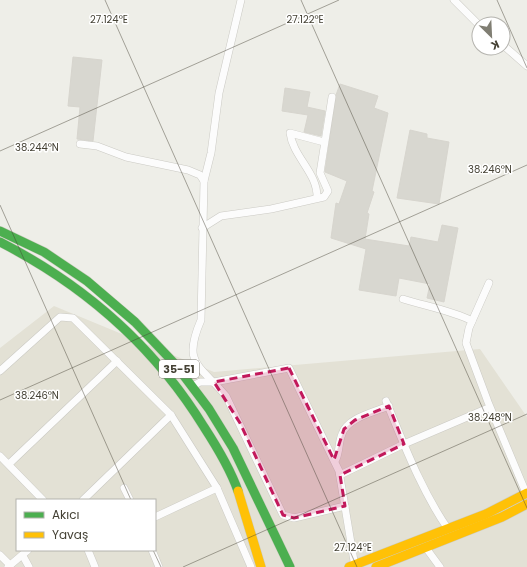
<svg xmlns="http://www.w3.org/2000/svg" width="527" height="567" font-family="Poppins,sans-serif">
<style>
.residential{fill:#e3e1d5;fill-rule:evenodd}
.building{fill:#d8d7d0;stroke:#d7d5ce}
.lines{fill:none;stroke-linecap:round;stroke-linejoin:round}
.street-casing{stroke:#cbcac4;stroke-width:8}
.fast-casing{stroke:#cdccbf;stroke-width:10}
.slow-casing{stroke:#cdccbf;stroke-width:10}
.street{stroke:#fcfcfc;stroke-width:7}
.fast{stroke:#4caf50;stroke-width:9}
.slow{stroke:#ffc107;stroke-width:9}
.marked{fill:#c2185b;fill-opacity:0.2;stroke:#c2185b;stroke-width:3;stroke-dasharray:8 5;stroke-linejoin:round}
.ticks{fill:none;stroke:#444134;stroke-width:1;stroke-opacity:0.45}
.labels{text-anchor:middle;stroke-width:3;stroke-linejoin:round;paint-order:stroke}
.shield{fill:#fff;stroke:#7c7a71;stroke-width:1}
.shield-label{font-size:11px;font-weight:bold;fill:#444134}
.ticks-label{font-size:10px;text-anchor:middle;fill:#444134;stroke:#fff;stroke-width:3;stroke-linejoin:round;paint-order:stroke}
</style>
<rect width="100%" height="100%" fill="#eeeee8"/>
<path class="residential" d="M 54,306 L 214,372 L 480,349 L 527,417 L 527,567 L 0,567 L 0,348 ZM 17,500 L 155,500 L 155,550 L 17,550 Z"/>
<g class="building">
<path d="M 73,57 L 102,60 L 93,141 L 77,139 L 80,107 L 68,106 Z"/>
<path d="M 340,84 L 378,96 L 374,108 L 388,113 L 372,191 L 374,192 L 367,213 L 369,214 L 365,239 L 409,246 L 411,237 L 438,242 L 442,225 L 458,228 L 444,302 L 427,298 L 430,284 L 399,278 L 396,296 L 359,290 L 366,249 L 331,238 L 336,203 L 339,204 L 347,181 L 325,172 L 336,95 Z"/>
<path d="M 285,88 L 310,92 L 307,107 L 325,111 L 321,136 L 304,132 L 308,115 L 282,111 Z"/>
<path d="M 410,130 L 427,134 L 427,138 L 449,142 L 439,204 L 397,198 Z"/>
</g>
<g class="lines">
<g class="street-casing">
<g id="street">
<path d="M 454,0 L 479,25"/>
<path d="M 503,45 L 527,66"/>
<path d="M 80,144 L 97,146 L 126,157 L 188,170 L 200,175 L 204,181 L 201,320 C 182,364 199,364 226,396 L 283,515 L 294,518 L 345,506"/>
<path d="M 204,181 L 211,153 L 219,93 L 241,0"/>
<path d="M 317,198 C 318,173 293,157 290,133 L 324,142"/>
<path d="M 202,228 L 221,216 L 271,209 L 324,197 L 328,191 L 320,173 L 332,97"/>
<path d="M 489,283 L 469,328 L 466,343 L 488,402 L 526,493"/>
<path d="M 403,299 C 425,306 453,311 472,321"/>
<path d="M 0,371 L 60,317 L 73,318 L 171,415 L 217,488 L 251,567"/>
<path d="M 193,386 L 200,382 L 214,382 L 289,368 L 339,471 L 355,567"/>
<path d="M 386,401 C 404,444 421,490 448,529"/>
<path d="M 0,456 L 43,500"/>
<path d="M 335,461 C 340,453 338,443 342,434 C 347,418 374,412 389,406"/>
<path d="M 9,464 L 117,361"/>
<path d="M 340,475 L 404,444 L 486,409"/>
<path d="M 124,488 L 130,500"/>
<path d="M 83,500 L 171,415"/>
<path d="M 155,517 L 217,488"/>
<path d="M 426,548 L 440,567"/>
<path d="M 88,550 L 95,567"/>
<path d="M 152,550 L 159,567"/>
<path d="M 0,555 L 10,565"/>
<path d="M 23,556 L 29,567"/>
<path d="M 8,567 L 28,550"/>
</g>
</g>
<g class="fast-casing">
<g id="fast">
<path d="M 0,231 L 44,252 L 87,281 L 135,322 L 175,364 L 209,409 L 233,448 L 290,567"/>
<path d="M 0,242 C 84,285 154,346 204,427 C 217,447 230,468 238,491"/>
</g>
</g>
<g class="slow-casing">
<g id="slow">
<path d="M 238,491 L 261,567"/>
<path d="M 349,567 L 486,514 L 527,493"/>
<path d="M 376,567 L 502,517 L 527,504"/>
</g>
</g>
<use href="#street" class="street"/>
<use href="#fast" class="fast"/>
<use href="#slow" class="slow"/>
</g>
<path class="marked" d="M 289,368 L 334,460 L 344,429 L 355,420 L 389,406 L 404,444 L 340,475 L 345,506 L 294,518 L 283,515 L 240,423 L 214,382 Z"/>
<path class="ticks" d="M 105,0 L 357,567M 301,0 L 527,508M 497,0 L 527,68M 0,151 L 339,0M 0,205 L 131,500M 0,400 L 527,165M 153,550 L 161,567M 183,567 L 527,414"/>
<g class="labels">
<rect class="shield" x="159" y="360" width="40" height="18" rx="3"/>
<g class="shield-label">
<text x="179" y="373">35-51</text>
</g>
</g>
<g class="ticks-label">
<text x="109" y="23">27.124°E</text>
<text x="305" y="23">27.122°E</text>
<text x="37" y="151">38.244°N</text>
<text x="490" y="173">38.246°N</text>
<text x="37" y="399">38.246°N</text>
<text x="490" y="421">38.248°N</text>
<text x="353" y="551">27.124°E</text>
</g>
<rect x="16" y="499" width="140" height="52" fill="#ffffff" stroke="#b4b3ae"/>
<rect x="24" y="512" width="20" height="6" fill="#4caf50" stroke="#b4b3ae"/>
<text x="52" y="519" font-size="12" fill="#444134">Akıcı</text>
<rect x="24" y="532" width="20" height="6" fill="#ffc107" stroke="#b4b3ae"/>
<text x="52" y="539" font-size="12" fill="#444134">Yavaş</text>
<g transform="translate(491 36) rotate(156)"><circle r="19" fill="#ffffff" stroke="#b4b3ae"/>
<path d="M0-3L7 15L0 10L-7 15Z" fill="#807e73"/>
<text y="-6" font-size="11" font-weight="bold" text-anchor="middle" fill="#444134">K</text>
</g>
</svg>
